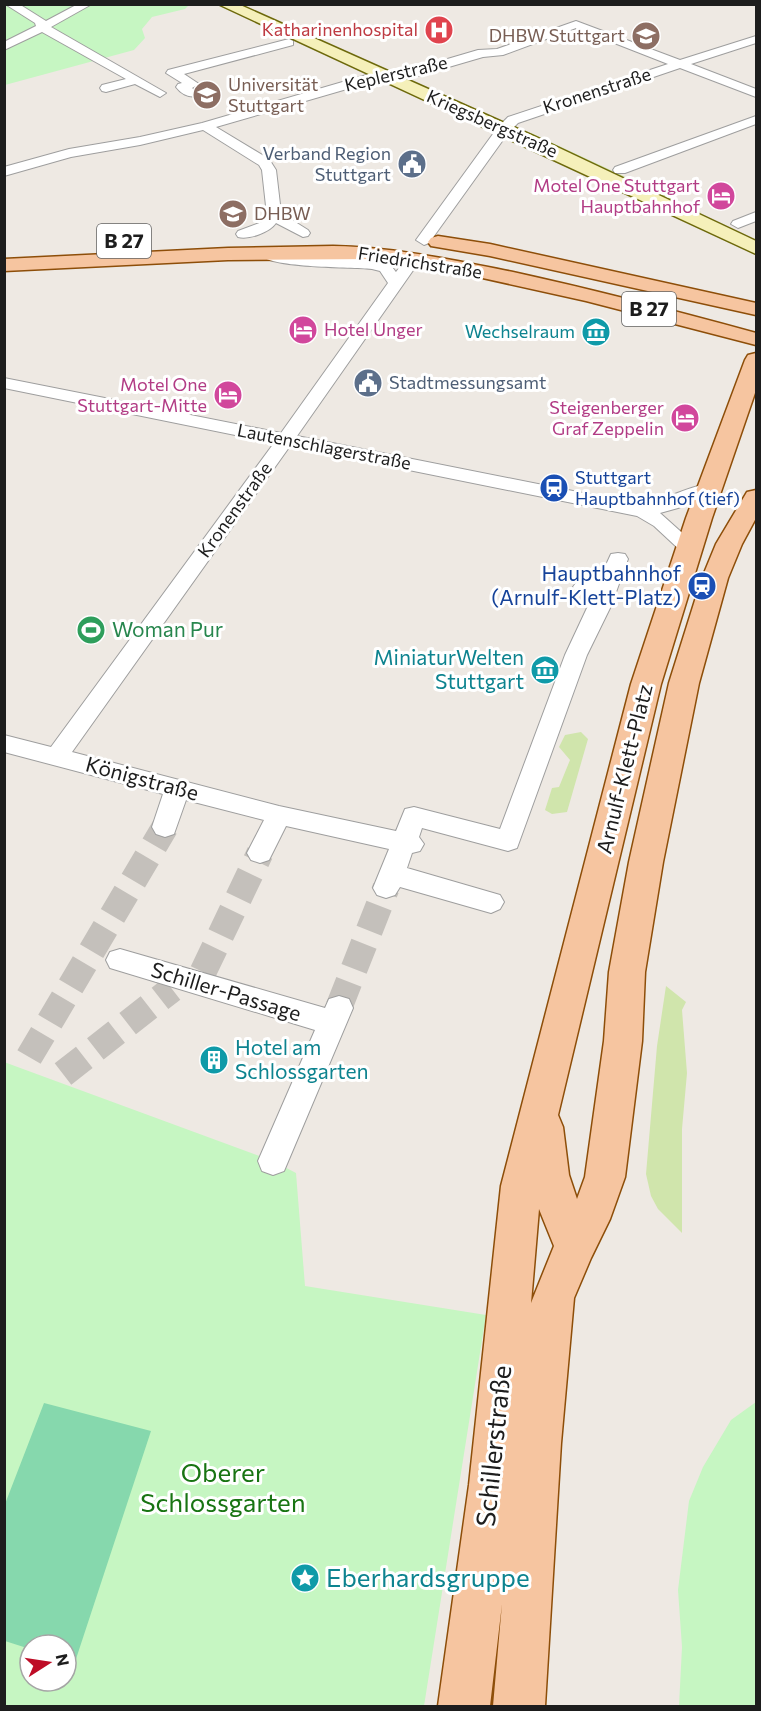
<svg xmlns="http://www.w3.org/2000/svg" width="761" height="1711" font-family="Commissioner,sans-serif">
<style>
.grass{fill:#d0e5ac}
.park{fill:#c6f6c2;fill-rule:evenodd}
.pitch{fill:#86d8ad}
.lines{fill:none;stroke-linecap:round;stroke-linejoin:round}
.street-tunnel{stroke:#c4c0bb;stroke-width:27;stroke-dasharray:27 14;stroke-linecap:butt}
.street-casing{stroke:#9e9e9e;stroke-width:2}
.secondary-casing{stroke:#6d690b;stroke-width:3}
.primary-casing{stroke:#8d4e09;stroke-width:3}
.street{fill:#fff;fill-rule:evenodd}
.secondary{fill:#f5f0ba;fill-rule:evenodd}
.primary{fill:#f6c5a0;fill-rule:evenodd}
.labels{text-anchor:middle;stroke-width:6;stroke-linejoin:round;paint-order:stroke}
.far-health-label{font-size:18px;fill:#be3a42;stroke:#fff;text-anchor:end}
.far-education-label{font-size:18px;fill:#785e54;stroke:#fff;text-anchor:start}
.far-street-label{font-size:18px;fill:#1d1d1d;stroke:#fff}
.far-service-label{font-size:18px;fill:#4e5e75;stroke:#fff;text-anchor:end}
.far-hotel-label{font-size:18px;fill:#b23c85;stroke:#fff;text-anchor:end}
.far-culture-label{font-size:18px;fill:#0d838f;stroke:#fff;text-anchor:end}
.far-transit-label{font-size:18px;fill:#164399;stroke:#fff;text-anchor:start}
.shield{fill:#fff;stroke:#616161;stroke-width:1.5}
.shield-label{font-size:20px;font-weight:bold;fill:#1d1d1d}
.transit-label{font-size:21px;fill:#164399;stroke:#fff;text-anchor:end}
.leisure-label{font-size:21px;fill:#27864d;stroke:#fff;text-anchor:start}
.culture-label{font-size:21px;fill:#0d838f;stroke:#fff;text-anchor:end}
.street-label{font-size:21px;fill:#1d1d1d;stroke:#fff}
.near-street-label{font-size:26px;fill:#1d1d1d;stroke:#fff}
.near-park-label{font-size:26px;fill:#187412;stroke:#fff}
.near-culture-label{font-size:26px;fill:#0d838f;stroke:#fff;text-anchor:start}
</style>
<rect width="100%" height="100%" fill="#eee9e3"/>
<g class="grass">
<path d="M 531,133 L 701,212 L 698,214 L 528,135 Z"/>
<path d="M 581,732 L 588,739 L 567,812 L 552,814 L 545,810 L 552,788 L 559,787 L 570,760 L 559,747 L 565,735 Z"/>
<path d="M 666,986 L 686,1002 L 682,1010 L 687,1073 L 682,1129 L 682,1233 L 658,1209 L 651,1196 L 646,1174 L 657,1046 Z"/>
</g>
<g class="park">
<path d="M 5,5 L 189,5 L 185,9 L 152,17 L 142,29 L 145,38 L 134,50 L 5,85 Z"/>
<path d="M 4,1062 L 273,1161 L 296,1173 L 305,1286 L 486,1315 L 424,1706 L 5,1706 ZM 30,1645 L 66,1645 L 66,1681 L 30,1681 Z"/>
<path d="M 756,1402 L 756,1706 L 679,1706 L 682,1647 L 678,1590 L 689,1501 L 703,1467 L 731,1420 Z"/>
</g>
<path class="pitch" d="M 44,1403 L 151,1431 L 75,1662 L 66,1659 L 66,1645 L 30,1645 L 30,1649 L 5,1641 L 5,1504 Z"/>
<g class="lines">
<g class="street-tunnel">
<path d="M 203,972 L 260,853"/>
<path d="M 339,1007 L 386,888"/>
<path d="M 29,1057 L 165,827"/>
<path d="M 63,1074 L 172,989"/>
</g>
<g class="street-casing">
<g id="street">
<path d="M 5,4 L 19,4 L 46,21 L 78,4 L 92,4 L 51,27 L 166,93 L 160,97 L 135,84 L 106,92 L 102,91 L 100,88 L 102,85 L 126,79 L 42,32 L 4,50 L 4,42 L 36,26 L 35,23 Z"/>
<path d="M 576,21 L 680,60 L 756,36 L 756,43 L 691,64 L 756,89 L 756,97 L 680,68 L 518,123 L 508,133 L 429,243 L 424,245 L 416,240 L 498,127 L 508,117 L 668,64 L 576,28 L 503,55 L 483,57 L 411,78 L 371,82 L 216,127 L 269,159 L 276,170 L 281,213 L 308,230 L 310,233 L 308,236 L 303,237 L 276,223 C 270,232 249,240 238,237 L 236,234 L 238,231 L 262,222 L 267,215 L 262,170 L 259,165 L 203,130 L 140,145 L 71,157 L 4,176 L 4,167 L 69,149 L 140,137 L 202,123 L 370,74 L 410,70 L 478,50 L 497,49 Z"/>
<path d="M 289,39 L 293,41 L 293,45 L 184,74 L 199,84 L 192,88 L 198,93 L 196,96 C 189,98 180,93 176,87 L 178,84 L 182,83 L 166,73 L 168,70 Z"/>
<path d="M 756,116 L 756,124 L 625,173 L 615,173 L 613,170 L 615,167 Z"/>
<path d="M 756,212 L 756,221 L 738,228 L 731,224 L 733,221 Z"/>
<path d="M 268,250 C 295,257 373,253 390,265 C 391,265 395,271 396,272 L 408,256 L 413,254 L 421,259 L 297,436 L 643,505 C 661,501 703,480 717,484 L 720,488 L 717,492 L 678,508 L 660,513 L 699,548 L 696,552 L 689,554 L 682,552 L 654,526 L 637,516 L 290,446 L 72,752 L 279,806 L 396,831 L 405,809 L 414,807 L 500,829 L 565,655 L 594,593 L 588,595 L 576,592 L 573,587 C 579,577 589,576 600,578 L 611,554 L 618,553 L 625,554 L 628,559 L 611,606 L 587,655 L 517,848 L 508,851 L 422,828 L 419,837 L 424,844 L 420,851 L 412,853 L 407,868 L 500,895 L 504,902 L 500,909 L 491,913 L 400,887 L 395,895 L 386,898 L 377,895 L 373,888 L 389,849 L 286,826 L 269,860 L 260,863 L 251,860 L 247,853 L 264,820 L 186,800 L 174,834 L 165,837 L 156,834 L 152,827 L 163,794 L 4,752 L 4,735 L 51,747 L 274,443 L 4,388 L 4,378 L 281,433 L 388,283 L 380,271 L 372,269 C 351,267 272,268 260,255 Z"/>
<path d="M 120,949 L 325,1008 L 329,999 L 339,996 L 349,999 L 353,1008 L 284,1171 L 273,1175 L 262,1171 L 258,1161 L 315,1030 L 110,968 L 106,960 L 110,952 Z"/>
</g>
</g>
<g class="secondary-casing">
<path id="secondary" d="M 218,4 L 238,4 L 536,137 L 756,241 L 756,254 Z"/>
</g>
<g class="primary-casing">
<g id="primary">
<path d="M 438,236 L 490,244 L 756,303 L 756,315 L 490,256 L 431,246 L 428,242 L 431,238 Z"/>
<path d="M 333,246 C 394,247 453,260 513,272 C 595,290 676,311 756,333 L 756,345 L 586,301 L 469,275 L 376,259 L 228,260 L 4,271 L 4,259 L 228,248 Z"/>
<path d="M 756,353 L 756,390 L 712,518 L 661,684 L 558,1115 L 563,1127 L 569,1175 L 577,1199 L 585,1177 L 604,1041 L 609,972 L 629,862 L 669,683 L 702,578 L 716,544 L 747,492 L 756,490 L 756,518 L 742,544 L 728,578 L 699,683 L 663,862 L 645,972 L 642,1041 L 625,1177 L 610,1219 L 591,1258 L 574,1298 L 561,1443 L 545,1706 L 493,1706 L 502,1604 L 490,1706 L 438,1706 L 469,1485 L 501,1186 L 631,684 L 686,518 L 745,360 L 748,355 ZM 539,1209 L 554,1246 L 531,1303 Z"/>
</g>
</g>
<use href="#street" class="street"/>
<use href="#secondary" class="secondary"/>
<use href="#primary" class="primary"/>
</g>
<defs>
<g id="hospital-disc" transform="scale(1.5)"><circle r="9.5" fill="#e0444e" stroke="#fff"/><path d="M-5-5h3v3.5h4V-5h3V5h-3V1.5h-4V5h-3Z" fill="#fff"/></g>
<g id="university-disc" transform="scale(1.5)"><circle r="9.5" fill="#8d6e63" stroke="#fff"/><path d="M0-5L7-2L0 1L-7-2ZM-4 1L0 2.5L4 1V4Q0 6-4 4Z" fill="#fff"/></g>
<g id="civic-disc" transform="scale(1.5)"><circle r="9.5" fill="#5c6f8a" stroke="#fff"/><path d="M-.6-6.5H3V-4.5H.6V-3L4-1V1h2V6H-6V1h2V-1L-.6-3ZM-1.2 2.5V6h2.4V2.5Z" fill="#fff"/></g>
<g id="hotel-disc" transform="scale(1.5)"><circle r="9.5" fill="#d1479c" stroke="#fff"/><path d="M-6-4.5h1.5V1H6V5H4.5V3h-9V5H-6ZM-4 0a1.8 1.8 0 1 1 3.6 0ZM.5 0V-2.5h3Q6-2.5 6 0Z" fill="#fff"/></g>
<g id="museum-disc" transform="scale(1.5)"><circle r="9.5" fill="#0f9aa8" stroke="#fff"/><path d="M0-6L6-3V-2H-6V-3ZM-5-1h2V3h-2ZM-1-1h2V3h-2ZM3-1h2V3H3ZM-6 4H6V6H-6Z" fill="#fff"/></g>
<g id="station-disc" transform="scale(1.5)"><circle r="9.5" fill="#1a4fb4" stroke="#fff"/><path d="M-3-6H3Q5-6 5-4V2Q5 4 3 4L4.5 6H3L1.5 4h-3L-3 6H-4.5L-3 4Q-5 4-5 2V-4Q-5-6-3-6ZM-3.5-4v3h7v-3ZM-3.5 1v1.5H-2V1ZM2 1v1.5H3.5V1Z" fill="#fff"/></g>
<g id="stadium-disc" transform="scale(1.5)"><circle r="9.5" fill="#2e9e5b" stroke="#fff"/><path d="M0-5a6.5 5 0 1 0 0 10a6.5 5 0 1 0 0-10ZM-3.5-1.8h7v3.6h-7Z" fill="#fff"/></g>
<g id="building-disc" transform="scale(1.5)"><circle r="9.5" fill="#0f9aa8" stroke="#fff"/><path d="M-4-6H4V6H1V3H-1V6H-4ZM-2.5-4.3h1.7v1.8h-1.7ZM.8-4.3h1.7v1.8H.8ZM-2.5-1h1.7V.8h-1.7ZM.8-1h1.7V.8H.8Z" fill="#fff"/></g>
<g id="sight-disc" transform="scale(1.5)"><circle r="9.5" fill="#0f9aa8" stroke="#fff"/><path d="M0-6L1.8-2.2L6-1.7L2.9 1.2L3.7 5.4L0 3.3L-3.7 5.4L-2.9 1.2L-6-1.7L-1.8-2.2Z" fill="#fff"/></g>
</defs>
<g fill-rule="evenodd">
<use href="#hospital-disc" x="439" y="30"/>
<use href="#university-disc" x="646" y="36"/>
<use href="#university-disc" x="207" y="95"/>
<use href="#civic-disc" x="412" y="164"/>
<use href="#hotel-disc" x="721" y="196"/>
<use href="#university-disc" x="233" y="214"/>
<use href="#hotel-disc" x="303" y="330"/>
<use href="#museum-disc" x="596" y="332"/>
<use href="#civic-disc" x="368" y="383"/>
<use href="#hotel-disc" x="228" y="395"/>
<use href="#hotel-disc" x="685" y="418"/>
<use href="#station-disc" x="554" y="488"/>
<use href="#station-disc" x="702" y="586"/>
<use href="#stadium-disc" x="91" y="630"/>
<use href="#museum-disc" x="545" y="670"/>
<use href="#building-disc" x="214" y="1060"/>
<use href="#sight-disc" x="305" y="1578"/>
</g>
<g class="labels">
<g class="far-health-label">
<text x="418" y="36">Katharinenhospital</text>
</g>
<g class="far-education-label">
<text x="625" y="42" text-anchor="end">DHBW Stuttgart</text>
<text x="228" y="91">Universität<tspan x="228" dy="21">Stuttgart</tspan></text>
<text x="254" y="220">DHBW</text>
</g>
<g class="far-street-label">
<text transform="translate(396 74) rotate(-13)" y="6">Keplerstraße</text>
<text transform="translate(597 91) rotate(-18)" y="6">Kronenstraße</text>
<text transform="translate(492 124) rotate(24)" y="6">Kriegsbergstraße</text>
<text transform="translate(420 263) rotate(9)" y="6">Friedrichstraße</text>
<text transform="translate(324 447) rotate(11)" y="6">Lautenschlagerstraße</text>
<text transform="translate(235 510) rotate(-54)" y="6">Kronenstraße</text>
</g>
<g class="far-service-label">
<text x="391" y="160">Verband Region<tspan x="391" dy="21">Stuttgart</tspan></text>
<text x="389" y="389" text-anchor="start">Stadtmessungsamt</text>
</g>
<g class="far-hotel-label">
<text x="700" y="192">Motel One Stuttgart<tspan x="700" dy="21">Hauptbahnhof</tspan></text>
<text x="324" y="336" text-anchor="start">Hotel Unger</text>
<text x="207" y="391">Motel One<tspan x="207" dy="21">Stuttgart-Mitte</tspan></text>
<text x="664" y="414">Steigenberger<tspan x="664" dy="21">Graf Zeppelin</tspan></text>
</g>
<g class="far-culture-label">
<text x="575" y="338">Wechselraum</text>
</g>
<g class="far-transit-label">
<text x="575" y="484">Stuttgart<tspan x="575" dy="21">Hauptbahnhof (tief)</tspan></text>
</g>
<g class="shield">
<rect x="97" y="224" width="54" height="34" rx="4.5"/>
<rect x="622" y="292" width="54" height="34" rx="4.5"/>
</g>
<g class="shield-label">
<text x="124" y="248">B 27</text>
<text x="649" y="316">B 27</text>
</g>
<g class="transit-label">
<text x="681" y="581">Hauptbahnhof<tspan x="681" dy="24">(Arnulf-Klett-Platz)</tspan></text>
</g>
<g class="leisure-label">
<text x="112" y="637">Woman Pur</text>
</g>
<g class="culture-label">
<text x="524" y="665">MiniaturWelten<tspan x="524" dy="24">Stuttgart</tspan></text>
<text x="235" y="1055" text-anchor="start">Hotel am<tspan x="235" dy="24">Schlossgarten</tspan></text>
</g>
<g class="street-label">
<text transform="translate(625 769) rotate(-76)" y="7">Arnulf-Klett-Platz</text>
<text transform="translate(142 779) rotate(15)" y="7">Königstraße</text>
<text transform="translate(226 992) rotate(17)" y="7">Schiller-Passage</text>
</g>
<g class="near-street-label">
<text transform="translate(494 1446) rotate(-84)" y="9">Schillerstraße</text>
</g>
<g class="near-park-label">
<text x="223" y="1482">Oberer<tspan x="223" dy="30">Schlossgarten</tspan></text>
</g>
<g class="near-culture-label">
<text x="326" y="1587">Eberhardsgruppe</text>
</g>
</g>
<rect width="761" height="1711" fill="none" stroke="#1d1d1d" stroke-width="12"/>
<g transform="translate(48 1663) rotate(78)"><circle r="28" fill="#ffffff" stroke="#a5a5a5" stroke-width="1.5"/>
<path d="M0-4.5L10 22L0 15L-10 22Z" fill="#be0c26"/>
<text y="-9" font-size="16" font-weight="bold" text-anchor="middle" fill="#1d1d1d">N</text>
</g>
</svg>
